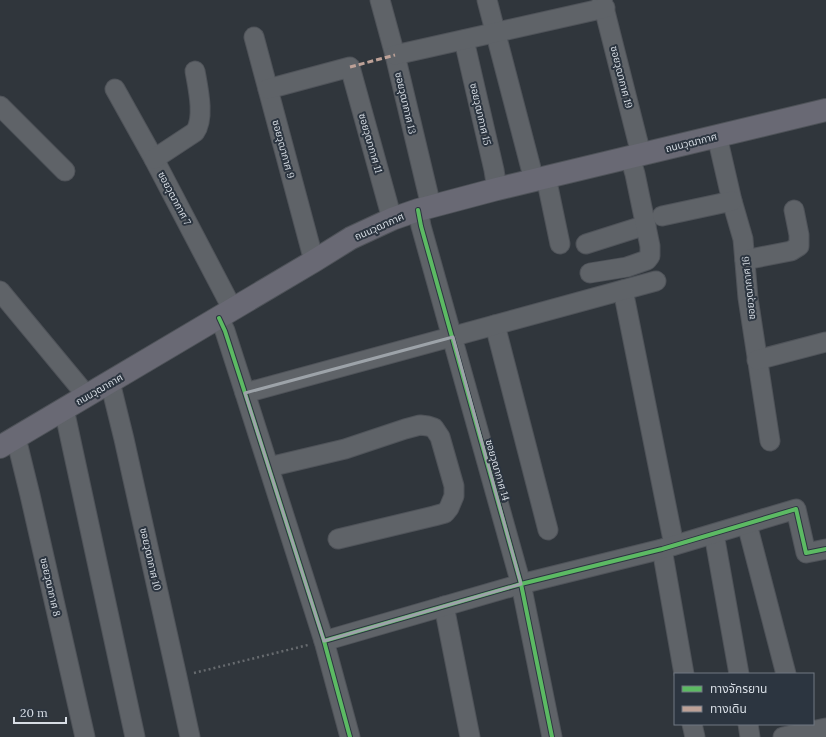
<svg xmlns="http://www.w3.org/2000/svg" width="826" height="737" font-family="Lora,'Noto Sans Thai',serif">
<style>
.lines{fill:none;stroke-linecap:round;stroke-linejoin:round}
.minor-casing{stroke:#4f5359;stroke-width:21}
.major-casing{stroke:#4f5359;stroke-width:24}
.path{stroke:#676b6f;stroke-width:2.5;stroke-dasharray:2 3;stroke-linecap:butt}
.minor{stroke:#5f6368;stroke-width:19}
.major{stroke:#696974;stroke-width:22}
.quiet{stroke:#bda197;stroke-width:3;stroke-dasharray:6 3;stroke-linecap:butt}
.cycleway-casing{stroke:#2c3540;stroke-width:6}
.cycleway{stroke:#5cba63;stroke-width:4}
.marked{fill:none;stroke:#9da3a9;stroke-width:3;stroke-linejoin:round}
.labels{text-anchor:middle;stroke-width:4;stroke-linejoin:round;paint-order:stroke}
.street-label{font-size:10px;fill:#d7dde4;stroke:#2c3540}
</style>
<rect width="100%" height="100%" fill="#30363c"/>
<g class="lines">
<g class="minor-casing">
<g id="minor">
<path d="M 380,0 L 395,55 L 431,206"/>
<path d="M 487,0 L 534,180"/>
<path d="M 602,0 L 641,154"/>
<path d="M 254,37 L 314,261"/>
<path d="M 464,40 L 494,170 L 497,189"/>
<path d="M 395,55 L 605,8"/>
<path d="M 115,89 L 154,159 L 233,310"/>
<path d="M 268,89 L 350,67 L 392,219"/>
<path d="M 0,106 L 65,171"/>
<path d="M 717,136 L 732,201 L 743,239 L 748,298 L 770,441"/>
<path d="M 154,159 L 195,132 C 205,118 198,88 195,71"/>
<path d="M 546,177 L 560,244"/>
<path d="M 418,210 L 421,226 L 521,584 L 552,737"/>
<path d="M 662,216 L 732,201"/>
<path d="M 586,244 L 646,225"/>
<path d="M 745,260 L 791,251 L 799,246 L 799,235 L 794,210"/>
<path d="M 590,273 L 627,267 L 647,260 L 650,256 L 650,246 L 635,174 L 630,157"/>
<path d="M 623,290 L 674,545"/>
<path d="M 0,291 L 87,396"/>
<path d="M 219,318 L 225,331 L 245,393 L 324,641 L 350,737"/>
<path d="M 495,325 L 548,530"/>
<path d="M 757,360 L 826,342"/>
<path d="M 110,382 L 124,439 L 177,677 L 190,737"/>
<path d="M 245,393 L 656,281"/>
<path d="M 64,409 L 135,737"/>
<path d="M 16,438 L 30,495 L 85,737"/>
<path d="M 269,467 L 345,449 L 405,429 L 420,425 L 428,426 L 434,428 L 440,437 L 454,486 L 454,496 L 449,508 L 445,513 L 434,516 L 338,539"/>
<path d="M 747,524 L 786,674"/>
<path d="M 714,534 L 739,674"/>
<path d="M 662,549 L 684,674"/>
<path d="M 444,606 L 470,737"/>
<path d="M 324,641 L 521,584 L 662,549 L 796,509 L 806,553 L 826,549"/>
<path d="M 692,724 L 695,737"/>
<path d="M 748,724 L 750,737"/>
<path d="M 783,737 L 826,728"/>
</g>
</g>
<g class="major-casing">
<path id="major" d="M 0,447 L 314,261 L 351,238 L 392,219 L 418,210 L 497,189 L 826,110"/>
</g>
<path class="path" d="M 194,673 L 308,645"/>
<use href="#minor" class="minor"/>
<use href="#major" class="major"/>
<path class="quiet" d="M 350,67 L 395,55"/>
<g class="cycleway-casing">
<g id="cycleway">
<path d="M 418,210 L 421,226 L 521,584 L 552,737"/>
<path d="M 219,318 L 225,331 L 245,393 L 324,641 L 350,737"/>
<path d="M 324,641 L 521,584 L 662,549 L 796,509 L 806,553 L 826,549"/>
</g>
</g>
<use href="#cycleway" class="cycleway"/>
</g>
<path class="marked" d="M 453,337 L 521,584 L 324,641 L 245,393 Z"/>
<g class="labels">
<g class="street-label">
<text transform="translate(622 77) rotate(76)" y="4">ซอยวุฒากาศ 19</text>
<text transform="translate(406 103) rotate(77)" y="4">ซอยวุฒากาศ 13</text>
<text transform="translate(481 114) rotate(77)" y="4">ซอยวุฒากาศ 15</text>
<text transform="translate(691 142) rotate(-14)" y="4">ถนนวุฒากาศ</text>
<text transform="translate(371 143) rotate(74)" y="4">ซอยวุฒากาศ 11</text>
<text transform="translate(284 149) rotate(75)" y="4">ซอยวุฒากาศ 9</text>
<text transform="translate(175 198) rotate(62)" y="4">ซอยวุฒากาศ 7</text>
<text transform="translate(379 226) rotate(-24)" y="4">ถนนวุฒากาศ</text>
<text transform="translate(748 288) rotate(-96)" y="4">ซอยวุฒากาศ 16</text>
<text transform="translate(99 389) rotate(-30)" y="4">ถนนวุฒากาศ</text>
<text transform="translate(498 470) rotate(74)" y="4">ซอยวุฒากาศ 14</text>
<text transform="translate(151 559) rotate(77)" y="4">ซอยวุฒากาศ 10</text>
<text transform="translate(51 587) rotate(77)" y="4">ซอยวุฒากาศ 8</text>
</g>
</g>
<rect x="674" y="673" width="140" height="52" fill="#2c3540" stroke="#707882"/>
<rect x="682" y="686" width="20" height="6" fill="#5cba63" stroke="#707882"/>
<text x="710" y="693" font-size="12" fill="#d7dde4">ทางจักรยาน</text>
<rect x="682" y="706" width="20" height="6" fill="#bda197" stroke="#707882"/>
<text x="710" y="713" font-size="12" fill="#d7dde4">ทางเดิน</text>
<path d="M14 717v6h52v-6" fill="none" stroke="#d7dde4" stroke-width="2"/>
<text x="20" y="717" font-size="12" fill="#d7dde4" stroke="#2c3540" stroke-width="3" paint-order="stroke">20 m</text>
</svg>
